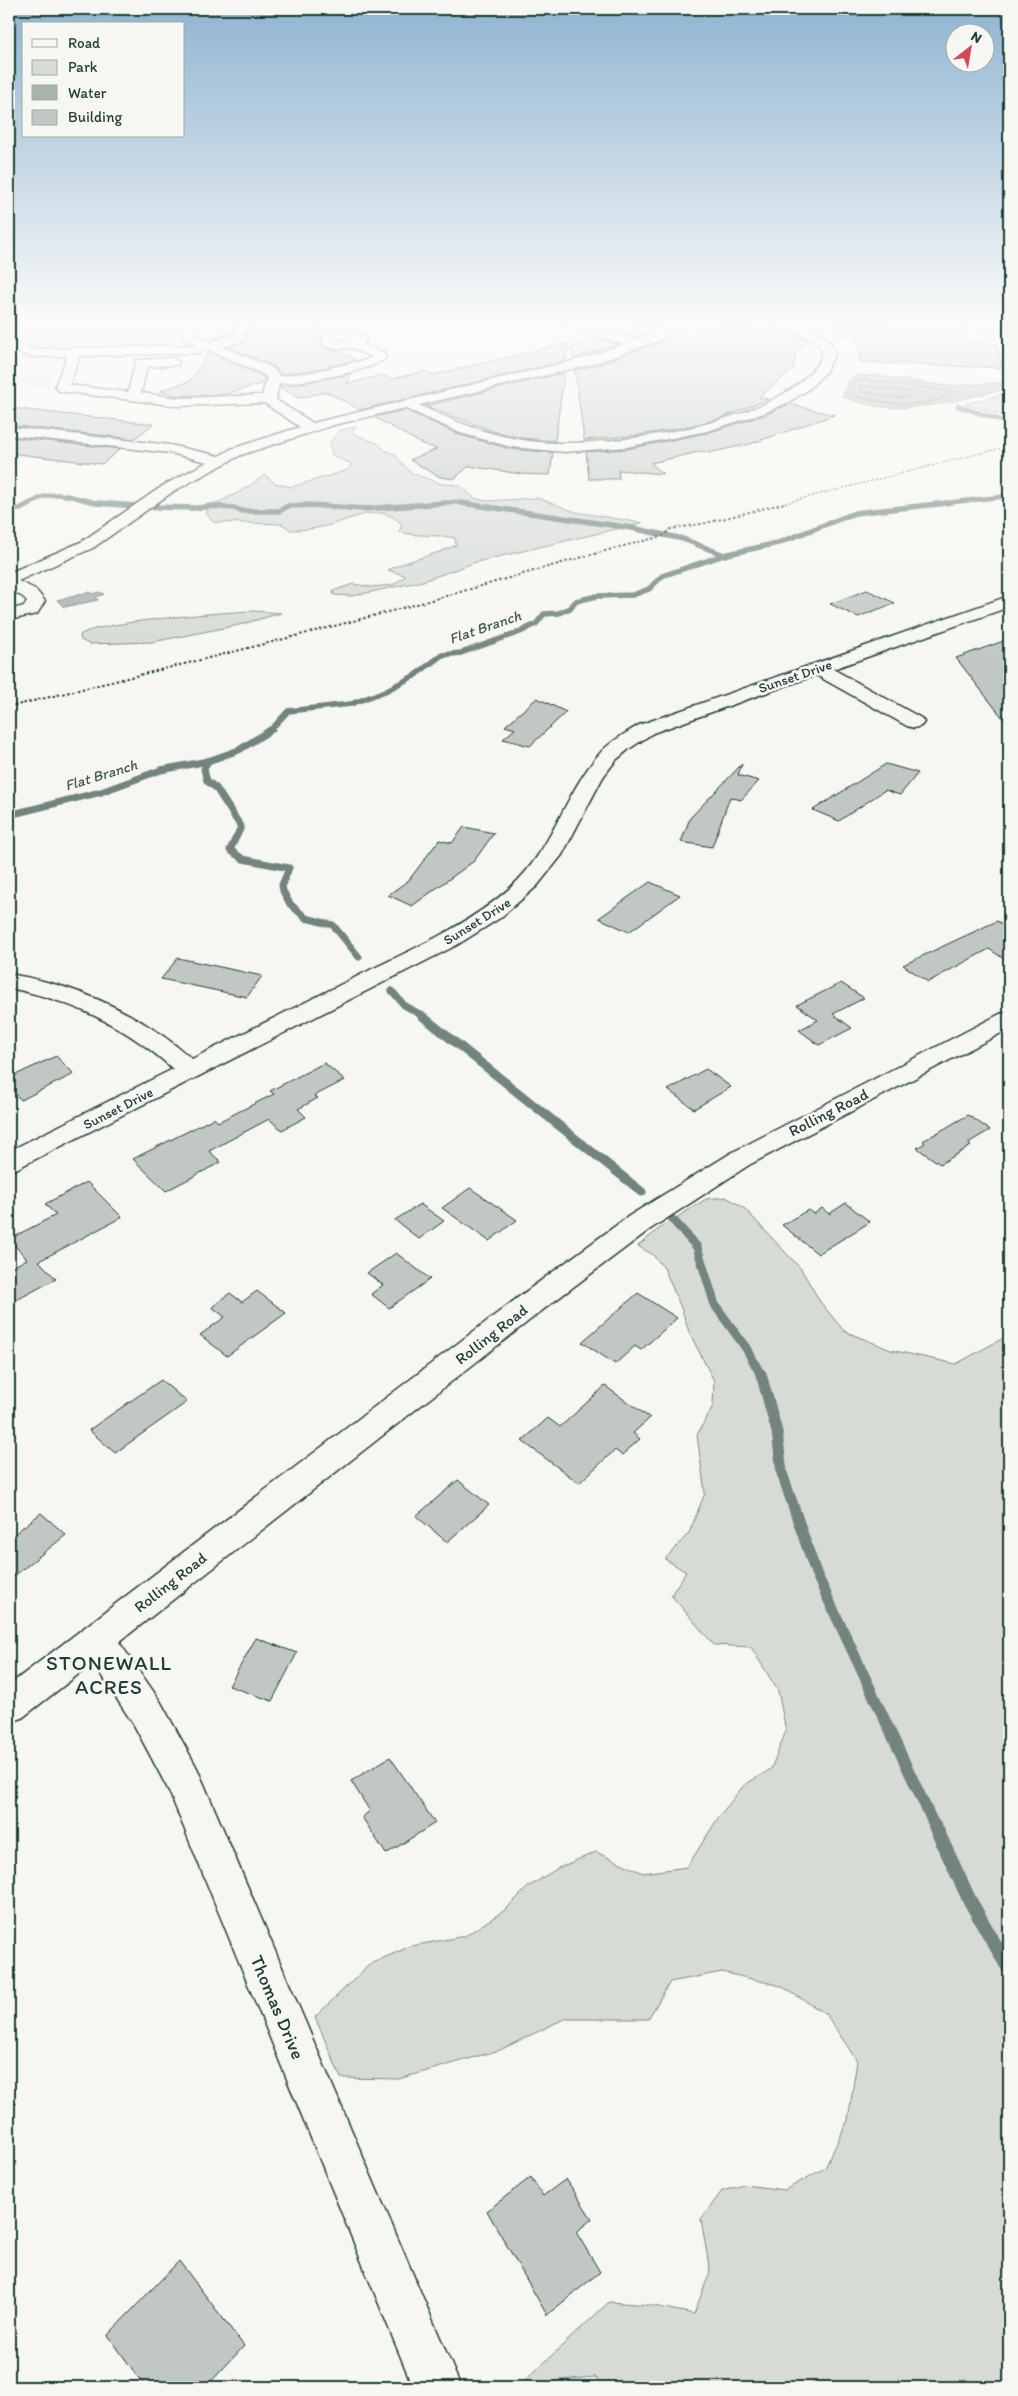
<svg xmlns="http://www.w3.org/2000/svg" width="1018" height="2396" font-family="Itim,sans-serif">
<style>
.built{fill:#e6e8e4}
.green{fill:#d6dbd6;stroke:#7a8c85}
.water{fill:#aab3ae;stroke:#72847d}
.lines{fill:none;stroke-linecap:round;stroke-linejoin:round}
.shore{stroke:#576c65;stroke-width:1}
.stream-far5{stroke:#72847d;stroke-width:4.5}
.stream-far4{stroke:#72847d;stroke-width:5.5}
.stream-far3{stroke:#72847d;stroke-width:7}
.stream-far2{stroke:#72847d;stroke-width:9}
.stream-far1{stroke:#72847d;stroke-width:11}
.stream{stroke:#72847d;stroke-width:14}
.building{fill:#c1c8c3;stroke:#1f3d34}
.minor-tunnel{stroke:#cbd1cc;stroke-width:14;stroke-dasharray:14 7;stroke-linecap:butt}
.minor-casing{stroke:#1f3d34;stroke-width:3}
.path-far1{stroke:#1f3d34;stroke-width:1;stroke-dasharray:2 2;stroke-linecap:butt}
.path{stroke:#1f3d34;stroke-width:2;stroke-dasharray:2.5 2.5;stroke-linecap:butt}
.minor{fill:#f6f6f2;fill-rule:evenodd}
.labels{text-anchor:middle;stroke-width:5;stroke-linejoin:round;paint-order:stroke}
.far-street-label{font-size:14px;fill:#1f3d34;stroke:#f6f6f2}
.far-water-label{font-size:15px;font-style:italic;fill:#425a52;stroke:#f6f6f2}
.street-label{font-size:16px;fill:#1f3d34;stroke:#f6f6f2}
.near-street-label{font-size:19px;fill:#1f3d34;stroke:#f6f6f2}
.near-neighbourhood-label{font-size:21px;letter-spacing:1px;fill:#1f3d34;stroke:#f6f6f2}
</style>
<rect width="100%" height="100%" fill="#f6f6f2"/>
<filter id="ink" filterUnits="userSpaceOnUse"><feTurbulence type="fractalNoise" baseFrequency=".02" numOctaves="2"/><feDisplacementMap in="SourceGraphic" scale="10" xChannelSelector="R" yChannelSelector="G"/><feConvolveMatrix kernelMatrix="1 2 1 2 8 2 1 2 1" color-interpolation-filters="sRGB"/></filter>
<g filter="url(#ink)">
<path class="built" d="M 9,339 L 26,346 L 63,346 L 49,387 L 9,387 Z"/>
<g class="green">
<path d="M 9,323 L 183,323 L 171,330 L 169,336 L 175,341 L 22,345 L 9,339 Z"/>
<path d="M 975,323 L 1009,323 L 1009,340 L 997,340 L 979,334 L 980,331 L 994,332 L 997,329 L 981,327 Z"/>
<path d="M 1009,393 L 1009,417 L 965,404 Z"/>
<path d="M 356,427 L 351,433 L 379,444 L 384,450 L 394,454 L 411,473 L 442,484 L 459,485 L 474,498 L 487,501 L 538,498 L 575,512 L 642,523 L 476,562 L 423,581 L 352,596 L 334,595 L 333,591 L 353,584 L 371,587 L 393,585 L 406,576 L 388,570 C 410,559 434,556 456,545 L 455,538 C 436,534 418,537 399,532 L 402,525 C 383,500 349,521 326,526 C 314,529 303,530 291,530 L 282,524 L 213,522 L 206,513 L 212,504 C 232,498 248,487 265,475 L 274,483 L 292,487 L 348,470 L 352,464 L 332,455 L 330,442 L 340,430 Z"/>
<path d="M 253,611 L 281,613 L 239,625 L 152,642 L 89,644 L 81,640 L 80,635 C 95,622 226,612 253,611 Z"/>
<path d="M 726,1197 L 743,1207 L 801,1269 L 821,1303 L 844,1331 L 891,1350 L 956,1364 L 1009,1335 L 1009,2387 L 606,2387 L 595,2377 L 560,2380 L 531,2387 L 518,2387 L 609,2302 L 649,2305 L 694,2314 L 710,2272 L 701,2219 L 722,2191 L 744,2185 L 785,2190 L 825,2168 L 848,2120 L 857,2061 L 826,2014 L 781,1986 L 722,1972 L 670,1982 L 648,2019 L 564,2019 L 500,2050 L 399,2079 L 341,2078 L 315,2017 L 370,1964 L 411,1946 L 465,1936 L 505,1910 L 528,1887 L 558,1868 L 596,1852 L 643,1873 L 687,1867 L 718,1818 L 744,1785 L 771,1769 L 786,1731 L 778,1691 L 751,1647 L 714,1645 L 671,1595 L 686,1572 L 665,1559 L 689,1533 L 705,1493 L 697,1435 L 713,1406 L 714,1381 L 689,1332 L 682,1310 L 664,1268 L 652,1254 L 638,1246 L 660,1228 L 706,1199 Z"/>
</g>
<g class="water">
<path d="M 855,375 L 880,376 L 946,386 L 1009,382 L 1009,388 C 955,400 896,421 842,396 L 849,380 Z"/>
<path d="M 90,592 L 92,594 L 99,592 L 104,594 L 96,597 L 98,600 L 64,607 L 57,600 Z"/>
</g>
<g class="lines">
<g class="shore">
<path d="M 867,380 L 949,391 L 951,394 C 921,410 881,404 850,394 L 855,381 Z"/>
<path d="M 862,386 L 909,392 L 911,395 C 898,402 875,394 861,391 L 859,388 Z"/>
</g>
<g class="stream-far5">
<path d="M 958,406 L 1009,423"/>
<path d="M 30,504 C 57,485 74,500 104,504"/>
<path d="M 428,504 L 455,502 L 469,504"/>
<path d="M 936,504 L 1009,496"/>
</g>
<g class="stream-far4">
<path d="M 96,503 L 151,507 L 199,508 L 211,506 L 234,508 L 241,511 L 279,511 L 288,506 L 310,505 L 364,509 L 444,503"/>
<path d="M 461,503 L 632,528 L 683,539 L 724,555"/>
<path d="M 9,510 L 20,509 L 31,503"/>
<path d="M 270,731 L 288,711 L 351,704 L 385,691 L 414,676 L 442,655 L 461,653 L 520,632 L 536,624 L 544,614 L 559,613 L 570,608 L 576,601 L 597,596 L 633,595 L 649,589 L 662,576 L 724,555 L 778,543 L 855,513 L 947,503"/>
</g>
<g class="stream-far3">
<path d="M 208,761 L 204,769 L 207,781 L 216,788 L 241,827 L 230,850 L 243,859 L 289,868 L 282,885 L 283,891 L 290,904 L 306,918 L 333,925 L 359,957"/>
<path d="M 9,815 L 101,792 L 161,770 L 208,761 L 239,750 L 272,729"/>
<path d="M 392,991 L 404,1005 L 423,1016"/>
</g>
<g class="stream-far2">
<path d="M 421,1015 L 642,1192"/>
<path d="M 673,1220 L 697,1247 L 715,1305 L 746,1348 L 761,1375"/>
</g>
<path class="stream-far1" d="M 761,1374 L 777,1432 L 782,1473 L 816,1573 L 935,1827"/>
<path class="stream" d="M 935,1826 L 969,1899 L 1009,1969"/>
</g>
<g class="building">
<path d="M 224,323 L 237,324 L 231,334 L 215,339 Z"/>
<path d="M 323,323 L 315,338 L 320,338 L 325,348 L 338,351 L 357,360 L 312,370 L 280,374 L 274,366 L 228,347 L 243,343 L 254,324 Z"/>
<path d="M 615,323 L 630,323 L 656,328 L 636,338 L 605,329 Z"/>
<path d="M 750,323 L 772,323 L 779,329 L 808,340 L 795,355 L 794,368 L 759,397 L 768,399 L 718,419 L 680,428 L 640,435 L 584,440 L 575,370 L 594,366 L 658,343 L 676,332 L 691,335 L 702,327 L 712,328 L 716,324 L 749,328 Z"/>
<path d="M 831,323 L 966,323 L 968,340 L 997,344 L 1001,368 L 860,362 L 859,343 Z"/>
<path d="M 592,336 L 618,344 L 573,359 L 573,351 L 568,349 Z"/>
<path d="M 568,343 L 565,361 L 360,410 L 327,392 L 298,398 L 280,387 L 351,374 L 347,384 L 382,375 L 392,379 L 425,371 L 433,375 Z"/>
<path d="M 209,352 L 262,376 L 265,379 L 264,383 L 226,394 L 179,396 L 159,391 L 190,381 Z"/>
<path d="M 564,373 L 555,441 L 523,438 L 493,431 L 425,406 Z"/>
<path d="M 789,404 L 834,415 L 750,444 L 708,453 L 703,451 L 651,463 L 663,474 L 618,470 L 619,479 L 589,479 L 586,452 L 627,449 L 707,433 L 765,415 Z"/>
<path d="M 9,408 L 153,424 L 134,439 L 9,425 Z"/>
<path d="M 405,410 L 460,435 L 510,449 L 553,453 L 550,475 L 521,474 L 469,466 L 454,479 L 440,477 L 410,460 L 437,449 L 422,444 L 374,417 Z"/>
<path d="M 9,437 L 120,449 L 102,464 L 9,453 Z"/>
<path d="M 867,590 L 895,603 L 858,617 L 830,604 Z"/>
<path d="M 1009,639 L 1009,726 L 956,658 Z"/>
<path d="M 537,698 L 566,712 L 530,746 L 503,739 L 515,729 L 505,726 Z"/>
<path d="M 742,764 L 738,775 L 759,781 L 741,800 L 730,797 L 712,847 L 681,842 L 690,818 Z"/>
<path d="M 886,764 L 918,773 L 900,795 L 885,790 L 839,821 L 813,810 Z"/>
<path d="M 464,827 L 494,833 L 474,861 L 412,906 L 388,895 L 409,880 L 439,840 L 452,843 Z"/>
<path d="M 650,882 L 680,895 L 629,932 L 599,918 Z"/>
<path d="M 997,921 L 1009,929 L 1009,962 L 989,949 L 928,982 L 903,965 Z"/>
<path d="M 178,958 L 262,976 L 247,997 L 161,979 Z"/>
<path d="M 841,983 L 864,998 L 833,1014 L 852,1028 L 819,1045 L 799,1030 L 818,1020 L 797,1005 Z"/>
<path d="M 56,1056 L 74,1074 L 21,1100 L 9,1088 L 9,1078 Z"/>
<path d="M 324,1063 L 345,1080 L 314,1096 L 318,1098 L 298,1109 L 306,1117 L 282,1130 L 269,1119 L 209,1151 L 221,1162 L 166,1191 L 133,1159 L 214,1118 L 218,1122 L 274,1094 L 270,1091 Z"/>
<path d="M 706,1069 L 731,1087 L 694,1109 L 668,1090 Z"/>
<path d="M 968,1115 L 990,1130 L 968,1143 L 971,1146 L 940,1164 L 917,1148 L 925,1143 L 923,1141 Z"/>
<path d="M 87,1182 L 122,1217 L 39,1261 L 56,1279 L 9,1304 L 9,1269 L 27,1259 L 9,1239 L 56,1215 L 45,1204 Z"/>
<path d="M 470,1188 L 517,1220 L 489,1241 L 442,1208 Z"/>
<path d="M 846,1203 L 870,1222 L 818,1254 L 782,1225 L 808,1210 L 814,1214 L 822,1208 L 829,1214 Z"/>
<path d="M 420,1204 L 444,1221 L 419,1239 L 395,1220 Z"/>
<path d="M 396,1253 L 430,1279 L 389,1308 L 371,1294 L 383,1285 L 367,1273 Z"/>
<path d="M 257,1291 L 286,1313 L 227,1356 L 200,1335 L 225,1317 L 212,1307 L 230,1293 L 242,1302 Z"/>
<path d="M 638,1293 L 677,1318 L 641,1350 L 635,1346 L 615,1364 L 582,1342 Z"/>
<path d="M 161,1380 L 187,1402 L 115,1453 L 89,1430 Z"/>
<path d="M 605,1386 L 650,1418 L 633,1433 L 640,1439 L 622,1455 L 615,1450 L 579,1483 L 522,1441 L 548,1418 L 560,1427 Z"/>
<path d="M 458,1480 L 489,1505 L 447,1542 L 416,1516 Z"/>
<path d="M 41,1513 L 66,1535 L 9,1580 L 9,1538 Z"/>
<path d="M 256,1638 L 297,1653 L 272,1701 L 229,1686 Z"/>
<path d="M 390,1757 L 435,1823 L 386,1854 L 362,1817 L 370,1811 L 351,1781 Z"/>
<path d="M 531,2177 L 543,2196 L 566,2179 L 592,2219 L 576,2232 L 600,2272 L 547,2315 L 487,2211 Z"/>
<path d="M 179,2261 L 244,2346 L 206,2387 L 145,2387 L 108,2335 Z"/>
</g>
<g class="lines">
<path class="minor-tunnel" d="M 250,383 L 251,375"/>
<g class="minor-casing">
<g id="minor">
<path d="M 189,323 L 204,323 L 193,334 L 211,342 L 232,336 L 240,323 L 252,323 L 241,342 L 222,347 L 273,368 L 279,376 L 312,372 L 369,359 L 372,357 L 351,348 L 337,349 L 325,346 L 322,339 C 332,327 353,329 365,336 L 367,339 L 363,344 L 384,352 L 386,357 C 375,372 300,382 279,384 L 276,400 L 313,423 L 584,358 L 624,344 L 558,323 L 579,323 L 636,340 L 671,323 L 687,323 L 657,341 L 593,364 L 419,405 C 457,423 496,438 539,442 C 607,448 758,426 807,376 C 814,368 822,361 822,351 C 814,332 787,335 774,323 C 781,323 788,322 795,323 C 809,326 835,338 835,354 L 824,374 L 809,389 L 789,402 L 764,413 L 707,431 L 627,447 L 565,452 L 511,447 L 460,433 L 405,408 L 334,425 L 241,455 L 174,491 L 93,548 L 18,581 L 35,589 L 45,601 L 37,614 L 9,620 L 9,610 L 24,606 L 27,601 L 23,597 L 9,589 L 9,573 L 81,542 L 164,485 L 207,462 L 170,453 L 9,435 L 9,427 L 170,445 L 219,456 L 231,449 L 300,427 L 264,403 L 179,406 L 59,391 L 55,386 L 67,356 L 31,357 L 9,349 L 9,341 L 32,349 L 197,345 L 181,336 L 182,330 ZM 340,338 L 353,339 L 334,341 ZM 209,350 L 263,374 L 267,378 L 262,395 L 179,398 L 141,393 L 147,367 L 178,365 L 179,362 L 173,358 L 136,360 L 128,392 L 69,385 L 80,356 L 197,353 Z"/>
<path d="M 1009,596 L 1009,607 L 833,669 L 921,718 L 924,722 L 921,726 L 914,728 L 907,726 L 816,675 L 653,733 L 629,749 L 616,760 L 603,777 L 562,855 L 537,886 L 500,918 L 457,945 L 18,1168 L 9,1171 L 9,1151 L 173,1069 C 126,1026 71,1000 9,988 L 9,974 C 77,985 140,1013 192,1059 C 252,1029 312,999 372,969 C 420,946 469,924 509,889 C 555,848 563,793 602,751 C 613,740 626,733 639,725 Z"/>
<path d="M 1009,1012 L 1009,1029 L 749,1165 L 649,1230 L 544,1309 L 119,1642 L 160,1701 L 197,1768 L 461,2387 L 413,2387 L 169,1791 L 134,1725 L 93,1663 L 22,1718 L 9,1723 L 9,1685 L 524,1293 L 629,1216 L 731,1153 L 1000,1014 Z"/>
</g>
</g>
<path class="path-far1" d="M 781,504 L 1009,446"/>
<path class="path" d="M 9,707 C 126,678 244,650 361,619 C 462,593 562,561 663,536 L 671,529 L 706,523 L 785,503"/>
<use href="#minor" class="minor"/>
</g>
</g>
<linearGradient id="sky" x2="0" y2="1"><stop stop-color="#8fb4d1"/><stop offset="0.49" stop-color="#fbfbf9"/><stop offset="1" stop-color="#fbfbf9" stop-opacity="0"/></linearGradient>
<rect width="1018" height="659" fill="url(#sky)"/>
<g class="labels">
<g class="far-street-label">
<text transform="translate(795 676) rotate(-19)" y="5">Sunset Drive</text>
<text transform="translate(477 921) rotate(-32)" y="5">Sunset Drive</text>
<text transform="translate(118 1108) rotate(-27)" y="5">Sunset Drive</text>
</g>
<g class="far-water-label">
<text transform="translate(485 627) rotate(-19)" y="5">Flat Branch</text>
<text transform="translate(101 775) rotate(-17)" y="5">Flat Branch</text>
</g>
<g class="street-label">
<text transform="translate(828 1112) rotate(-27)" y="6">Rolling Road</text>
<text transform="translate(491 1334) rotate(-38)" y="6">Rolling Road</text>
<text transform="translate(170 1582) rotate(-38)" y="6">Rolling Road</text>
</g>
<g class="near-street-label">
<text transform="translate(278 2007) rotate(67)" y="7">Thomas Drive</text>
</g>
<g class="near-neighbourhood-label">
<text x="109" y="1670">STONEWALL<tspan x="109" dy="24">ACRES</tspan></text>
</g>
</g>
<rect width="1018" height="2396" fill="none" stroke="#f6f6f2" stroke-width="30"/>
<rect x="15" y="15" width="988" height="2366" fill="none" stroke="#1f3d34" stroke-width="2" filter="url(#ink)"/>
<rect x="22" y="22" width="162" height="115" fill="#f6f6f2" stroke="#a0aca6"/>
<rect x="32" y="39" width="25" height="8" fill="#f6f6f2" stroke="#a0aca6"/>
<text x="68" y="48" font-size="15" fill="#1f3d34">Road</text>
<rect x="32" y="60" width="25" height="15" fill="#d6dbd6" stroke="#a0aca6"/>
<text x="68" y="72" font-size="15" fill="#1f3d34">Park</text>
<rect x="32" y="85" width="25" height="15" fill="#aab3ae" stroke="#a0aca6"/>
<text x="68" y="98" font-size="15" fill="#1f3d34">Water</text>
<rect x="32" y="110" width="25" height="15" fill="#c1c8c3" stroke="#a0aca6"/>
<text x="68" y="122" font-size="15" fill="#1f3d34">Building</text>
<g transform="translate(970 48) rotate(31)"><circle r="24" fill="#f6f6f2" stroke="#a0aca6"/>
<path d="M0-4L9 19L0 12L-9 19Z" fill="#d1495b"/>
<text y="-8" font-size="14" font-weight="bold" text-anchor="middle" fill="#1f3d34">N</text>
</g>
</svg>
